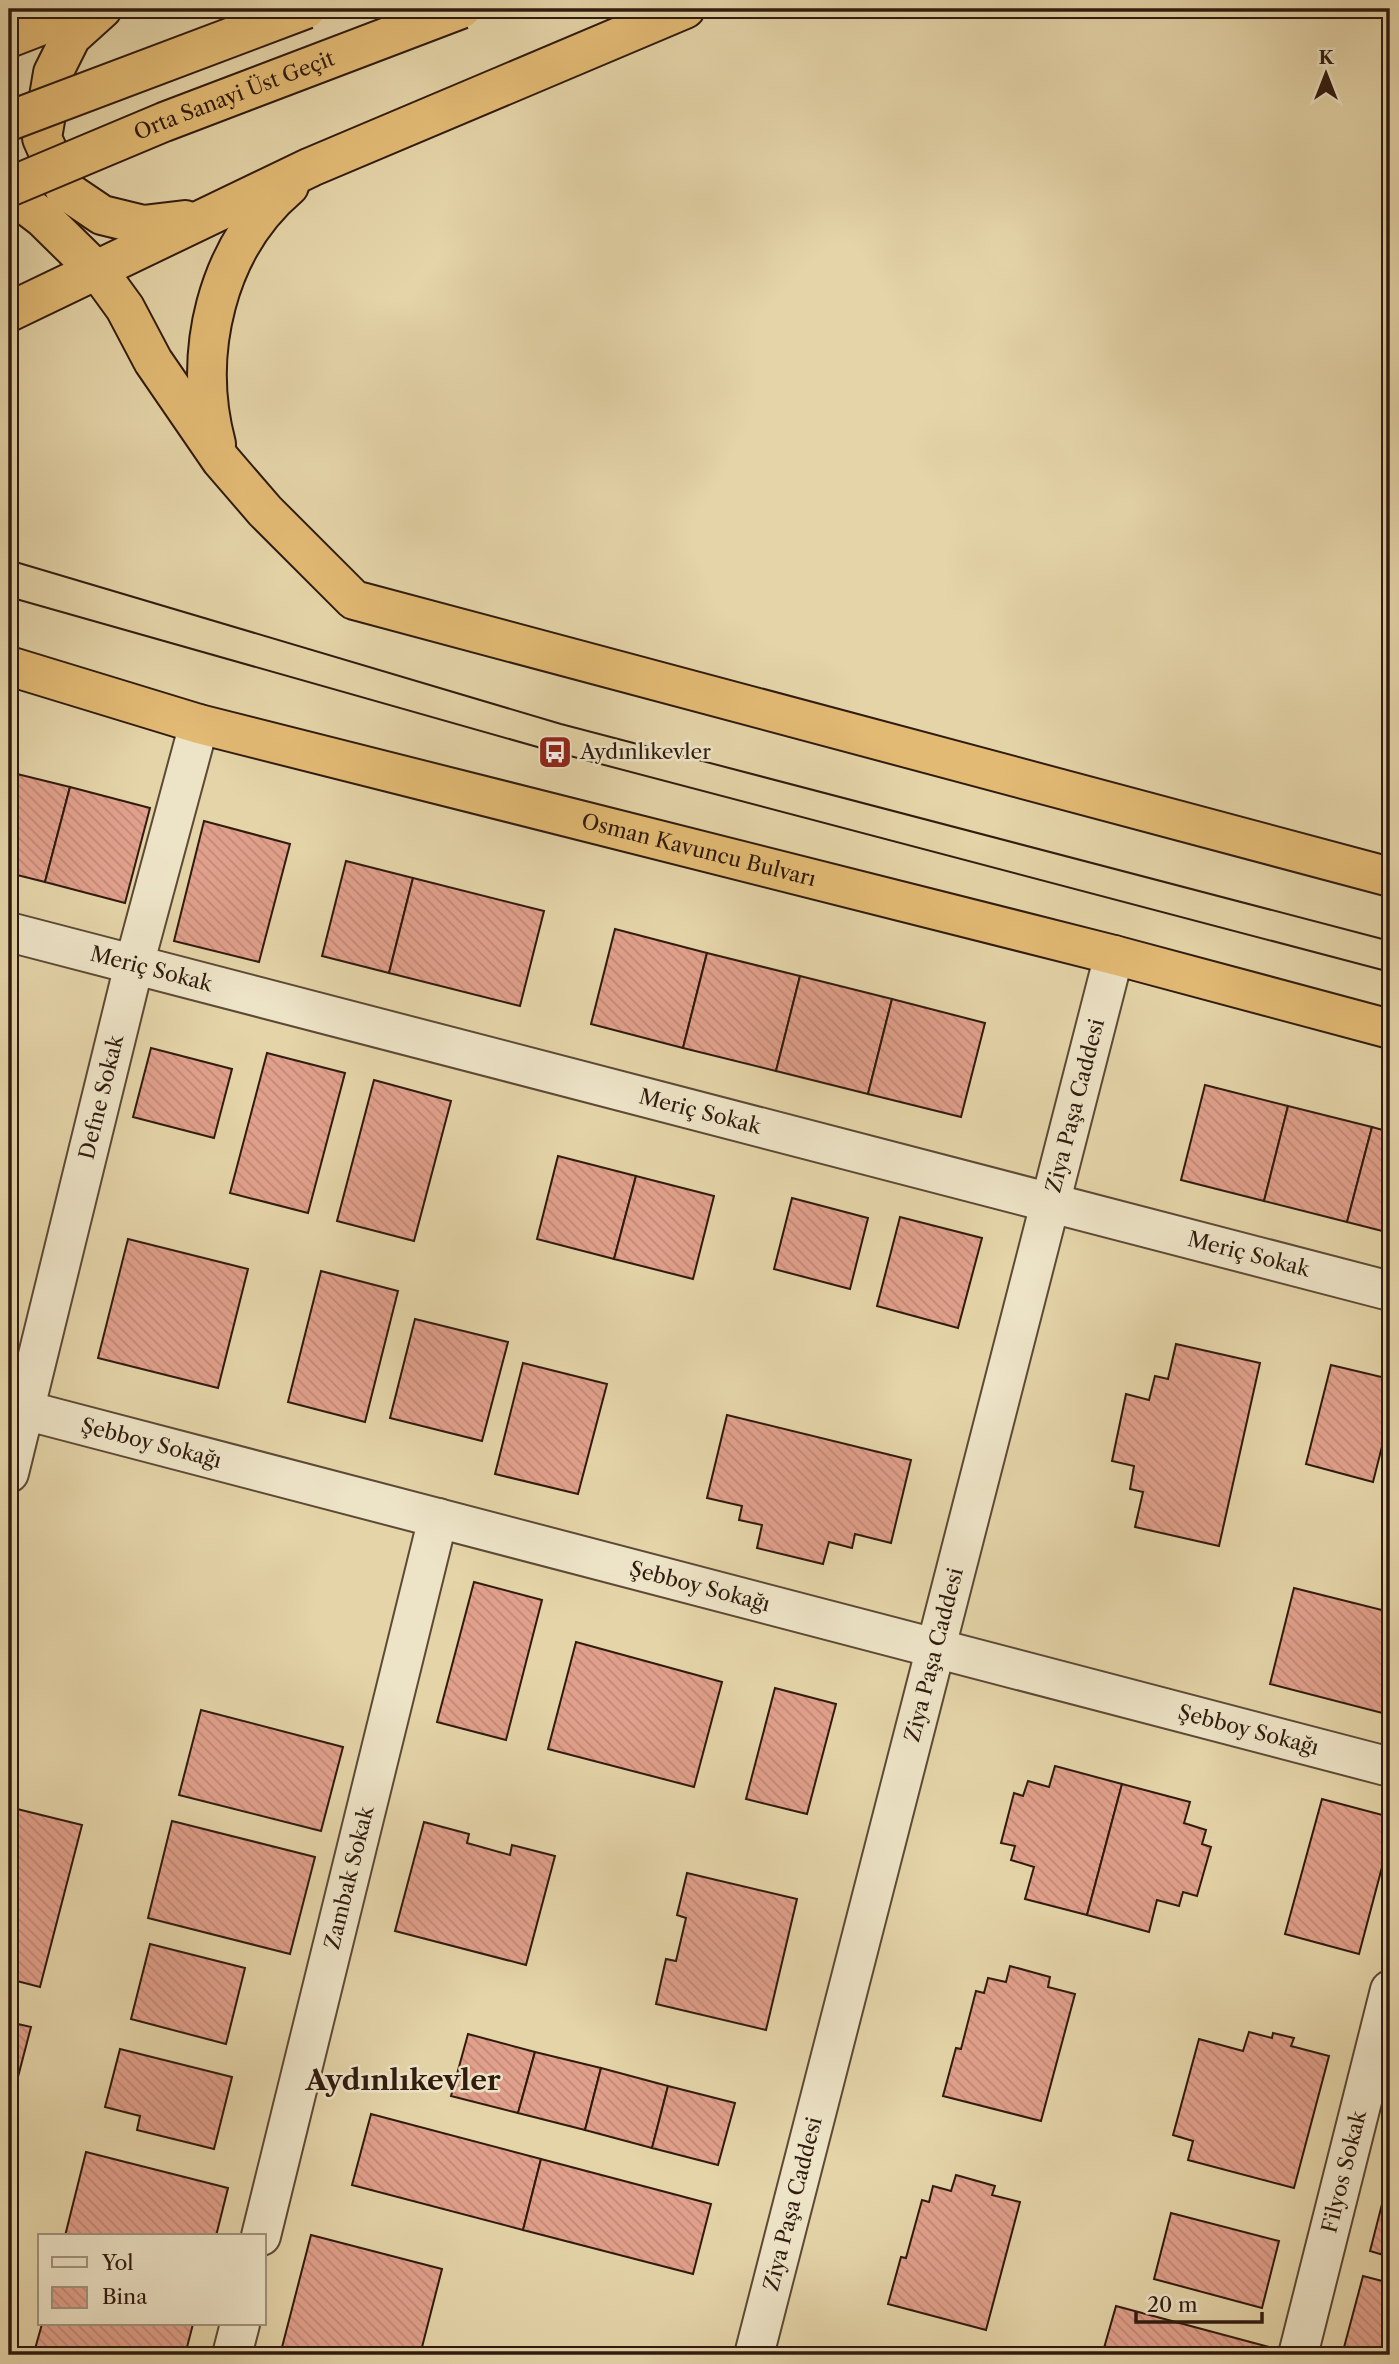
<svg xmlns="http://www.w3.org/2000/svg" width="1399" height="2364" font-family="'Libre Caslon Text',serif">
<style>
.building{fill:url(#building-back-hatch);stroke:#301b0f;stroke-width:2}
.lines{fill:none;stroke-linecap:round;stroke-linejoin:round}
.minor-casing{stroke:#5d4935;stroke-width:42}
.highway-casing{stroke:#301b0f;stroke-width:42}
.minor{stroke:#ede3c6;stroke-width:38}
.highway{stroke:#e2ba74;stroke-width:38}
.tram{stroke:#301b0f;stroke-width:2}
.highway-bridge-casing{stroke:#301b0f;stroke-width:42;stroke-linecap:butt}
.highway-bridge{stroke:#e2ba74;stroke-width:38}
.labels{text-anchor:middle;stroke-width:5;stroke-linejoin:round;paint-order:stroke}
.street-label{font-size:21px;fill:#301b0f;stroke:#ede3c6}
.poi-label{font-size:21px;fill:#301b0f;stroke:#ede3c6;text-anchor:start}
.district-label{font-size:28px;font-weight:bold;fill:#301b0f;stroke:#ede3c6}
</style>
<defs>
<pattern id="building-back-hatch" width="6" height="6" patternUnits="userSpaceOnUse" patternTransform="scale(1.75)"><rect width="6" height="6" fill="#e1a08b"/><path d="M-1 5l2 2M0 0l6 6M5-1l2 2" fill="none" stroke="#c18977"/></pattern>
</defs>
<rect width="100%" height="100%" fill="#e4d4a8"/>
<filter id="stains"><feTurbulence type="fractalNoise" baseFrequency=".00286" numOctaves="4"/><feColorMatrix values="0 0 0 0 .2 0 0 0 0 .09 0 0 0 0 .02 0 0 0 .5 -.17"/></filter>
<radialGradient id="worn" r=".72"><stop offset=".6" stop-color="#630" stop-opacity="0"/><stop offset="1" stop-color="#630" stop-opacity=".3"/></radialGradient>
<g class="building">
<path d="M 9,772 L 70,787 L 45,882 L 9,873 Z"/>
<path d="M 70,787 L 150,808 L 125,903 L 45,882 Z"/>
<path d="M 204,821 L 290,844 L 259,962 L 174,941 Z"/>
<path d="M 346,861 L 413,878 L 389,973 L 322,956 Z"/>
<path d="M 413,878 L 544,911 L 520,1006 L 389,973 Z"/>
<path d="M 615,929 L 707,953 L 683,1048 L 591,1024 Z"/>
<path d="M 707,953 L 800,976 L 776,1071 L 683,1048 Z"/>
<path d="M 800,976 L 892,999 L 868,1094 L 776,1071 Z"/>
<path d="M 892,999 L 985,1023 L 961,1117 L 868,1094 Z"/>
<path d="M 151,1048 L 232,1069 L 214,1138 L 133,1117 Z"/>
<path d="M 267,1053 L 345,1073 L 308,1213 L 230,1193 Z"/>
<path d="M 374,1080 L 451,1101 L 414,1241 L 337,1221 Z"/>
<path d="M 1205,1085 L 1288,1106 L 1264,1201 L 1181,1180 Z"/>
<path d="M 1288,1106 L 1372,1127 L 1347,1222 L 1264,1201 Z"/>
<path d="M 1372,1127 L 1390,1132 L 1390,1233 L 1347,1222 Z"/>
<path d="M 558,1156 L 636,1176 L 614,1259 L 537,1239 Z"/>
<path d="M 636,1176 L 714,1196 L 693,1279 L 614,1259 Z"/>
<path d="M 792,1198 L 868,1218 L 850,1289 L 774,1269 Z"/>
<path d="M 900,1217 L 982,1238 L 958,1328 L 877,1306 Z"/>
<path d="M 9,1219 L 16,1221 L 9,1247 Z"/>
<path d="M 128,1239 L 248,1269 L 218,1388 L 98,1358 Z"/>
<path d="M 321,1271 L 398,1291 L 365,1422 L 288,1402 Z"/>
<path d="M 415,1319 L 508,1342 L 482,1441 L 390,1418 Z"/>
<path d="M 1176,1344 L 1260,1363 L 1219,1546 L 1135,1527 L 1143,1492 L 1130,1489 L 1134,1466 L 1112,1461 L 1126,1394 L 1149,1400 L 1155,1376 L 1168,1379 Z"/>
<path d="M 523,1363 L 607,1384 L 578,1494 L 495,1474 Z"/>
<path d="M 1331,1365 L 1390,1379 L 1390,1415 L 1373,1482 L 1306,1464 Z"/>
<path d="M 727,1415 L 911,1460 L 891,1543 L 855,1534 L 852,1548 L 829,1542 L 823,1564 L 757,1548 L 762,1525 L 739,1520 L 742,1506 L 707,1498 Z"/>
<path d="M 474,1582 L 542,1600 L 506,1740 L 437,1722 Z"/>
<path d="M 1294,1588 L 1390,1612 L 1390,1715 L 1270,1684 Z"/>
<path d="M 576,1642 L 722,1682 L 694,1787 L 548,1749 Z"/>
<path d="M 775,1688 L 836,1704 L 807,1814 L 746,1799 Z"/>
<path d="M 201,1710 L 343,1747 L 321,1831 L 179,1795 Z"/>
<path d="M 1055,1766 L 1122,1784 L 1087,1915 L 1025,1899 L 1034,1867 L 1011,1860 L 1015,1846 L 1001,1843 L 1014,1793 L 1023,1796 L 1028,1781 L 1049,1787 Z"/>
<path d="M 1122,1784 L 1190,1802 L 1184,1823 L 1206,1830 L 1202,1844 L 1211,1847 L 1197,1896 L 1183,1892 L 1179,1906 L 1157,1900 L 1149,1932 L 1087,1915 Z"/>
<path d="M 1322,1799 L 1390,1817 L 1390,1837 L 1359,1954 L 1285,1934 Z"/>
<path d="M 9,1807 L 82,1825 L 40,1987 L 9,1979 Z"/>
<path d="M 172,1821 L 315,1857 L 290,1954 L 148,1918 Z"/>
<path d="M 424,1822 L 469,1834 L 467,1843 L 510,1855 L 512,1845 L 555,1856 L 526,1965 L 395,1931 Z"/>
<path d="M 687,1873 L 797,1899 L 766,2030 L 656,2004 L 666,1959 L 676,1961 L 686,1918 L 677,1915 Z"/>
<path d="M 150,1944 L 245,1968 L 226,2044 L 131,2019 Z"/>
<path d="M 1010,1966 L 1050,1977 L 1048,1987 L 1075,1994 L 1041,2121 L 943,2096 L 956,2048 L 961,2049 L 976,1991 L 984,1993 L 988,1978 L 1006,1982 Z"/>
<path d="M 9,2022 L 31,2027 L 13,2096 L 9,2095 Z"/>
<path d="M 1249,2032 L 1272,2038 L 1273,2033 L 1294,2038 L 1291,2046 L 1329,2056 L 1294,2188 L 1188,2160 L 1193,2141 L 1173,2135 L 1199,2039 L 1243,2051 Z"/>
<path d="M 468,2034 L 535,2052 L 518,2113 L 451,2096 Z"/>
<path d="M 120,2049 L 232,2077 L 214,2149 L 137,2130 L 140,2116 L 105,2107 Z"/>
<path d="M 535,2052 L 601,2068 L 585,2130 L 518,2113 Z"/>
<path d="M 601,2068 L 668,2086 L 652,2148 L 585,2130 Z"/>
<path d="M 668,2086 L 735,2103 L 718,2165 L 652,2148 Z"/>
<path d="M 371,2114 L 541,2159 L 523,2230 L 352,2185 Z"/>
<path d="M 86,2152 L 228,2188 L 216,2236 L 65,2236 Z"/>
<path d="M 541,2159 L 711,2204 L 693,2274 L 523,2230 Z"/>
<path d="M 1390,2173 L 1390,2257 L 1370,2251 Z"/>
<path d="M 956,2175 L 995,2186 L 992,2195 L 1020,2202 L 986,2330 L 888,2304 L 901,2257 L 906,2258 L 922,2200 L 929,2202 L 933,2186 L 951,2191 Z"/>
<path d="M 1171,2213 L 1279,2241 L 1262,2308 L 1154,2279 Z"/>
<path d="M 311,2235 L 442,2269 L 420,2355 L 280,2355 Z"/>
<path d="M 1363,2276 L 1390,2283 L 1390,2355 L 1342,2355 Z"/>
<path d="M 1116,2306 L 1269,2347 L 1267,2355 L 1102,2355 Z"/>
<path d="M 42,2324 L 193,2324 L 185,2355 L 60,2355 L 35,2349 Z"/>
</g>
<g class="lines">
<g class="minor-casing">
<g id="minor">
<path id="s1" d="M 9,932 L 1390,1291"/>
<path id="s2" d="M 9,1406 L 1390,1767"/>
<path id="s3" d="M 9,1473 L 134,965 L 199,724"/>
<path id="s4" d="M 261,2236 L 438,1518"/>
<path d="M 232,2355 L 240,2324"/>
<path id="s5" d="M 754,2355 L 1114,955"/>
<path id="s6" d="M 1298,2355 L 1390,1990"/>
</g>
</g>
<g class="highway-casing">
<g id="highway">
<path d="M 102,9 L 71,37 L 53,73 L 42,138 L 65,190 L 102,215 L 143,225 L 185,220"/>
<path d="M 9,38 L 84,9"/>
<path d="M 9,192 L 43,218 L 101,275 L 125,308 L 153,361 L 221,460 L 265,511 L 354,600 L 1390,877"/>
<path d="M 9,312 L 311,167 L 685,9"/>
<path d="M 216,444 C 192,354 216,248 289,186"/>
<path id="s7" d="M 9,666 L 199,724 L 1114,955 L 1390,1029"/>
</g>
</g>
<use href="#minor" class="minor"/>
<use href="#highway" class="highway"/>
<g class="tram">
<path d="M 9,560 L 561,724 L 1390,941"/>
<path d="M 9,597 L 555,752 L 1390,972"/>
</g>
<g class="highway-bridge-casing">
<g id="highway-bridge">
<path d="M 9,121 L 306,9"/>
<path id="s8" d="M 9,187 L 164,122 L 461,9"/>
</g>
</g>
<use href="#highway-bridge" class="highway-bridge"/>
</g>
<defs>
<g id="bus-square" transform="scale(1.75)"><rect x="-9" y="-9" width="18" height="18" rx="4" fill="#8f2418" stroke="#ede3c6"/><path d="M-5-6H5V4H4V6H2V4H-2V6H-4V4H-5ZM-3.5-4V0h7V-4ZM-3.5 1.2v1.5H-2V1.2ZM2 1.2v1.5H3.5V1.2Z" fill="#fff"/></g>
</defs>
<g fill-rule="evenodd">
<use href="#bus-square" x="555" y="752"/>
</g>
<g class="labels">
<g class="street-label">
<text dy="7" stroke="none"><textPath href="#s8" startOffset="243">Orta Sanayi Üst Geçit</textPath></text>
<text dy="7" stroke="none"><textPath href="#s7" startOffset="714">Osman Kavuncu Bulvarı</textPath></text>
<text dy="7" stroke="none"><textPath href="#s1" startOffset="147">Meriç Sokak</textPath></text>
<text dy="7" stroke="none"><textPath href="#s3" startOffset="387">Defne Sokak</textPath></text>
<text dy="7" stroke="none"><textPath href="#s5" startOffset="1290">Ziya Paşa Caddesi</textPath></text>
<text dy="7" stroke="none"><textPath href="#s1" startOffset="714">Meriç Sokak</textPath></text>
<text dy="7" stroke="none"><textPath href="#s1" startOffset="1281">Meriç Sokak</textPath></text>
<text dy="7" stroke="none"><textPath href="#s2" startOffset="147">Şebboy Sokağı</textPath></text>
<text dy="7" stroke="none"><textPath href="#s2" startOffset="714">Şebboy Sokağı</textPath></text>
<text dy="7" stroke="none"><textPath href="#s5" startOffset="723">Ziya Paşa Caddesi</textPath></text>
<text dy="7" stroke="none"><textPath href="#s2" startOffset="1281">Şebboy Sokağı</textPath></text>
<text dy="7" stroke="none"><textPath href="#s4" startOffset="369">Zambak Sokak</textPath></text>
<text dy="7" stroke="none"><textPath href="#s6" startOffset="189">Filyos Sokak</textPath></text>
<text dy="7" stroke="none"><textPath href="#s5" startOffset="156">Ziya Paşa Caddesi</textPath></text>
</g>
<g class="poi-label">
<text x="580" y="759">Aydınlıkevler</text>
</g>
<g class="district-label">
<text x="403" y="2090">Aydınlıkevler</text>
</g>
</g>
<rect width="1399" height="2364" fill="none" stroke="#e4d4a8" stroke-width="35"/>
<rect x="10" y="10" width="1378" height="2343" fill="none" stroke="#301b0f" stroke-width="3.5"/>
<rect x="18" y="18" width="1364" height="2329" fill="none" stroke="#301b0f" stroke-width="2"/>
<rect x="38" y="2234" width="228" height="91" fill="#ede3c6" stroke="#a1937d" stroke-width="2"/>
<rect x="52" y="2257" width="35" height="10" fill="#ede3c6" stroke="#a1937d" stroke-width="2"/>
<text x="102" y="2270" font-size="21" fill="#301b0f">Yol</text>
<rect x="52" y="2287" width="35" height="21" fill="url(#building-back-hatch)" stroke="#a1937d" stroke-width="2"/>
<text x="102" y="2304" font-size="21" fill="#301b0f">Bina</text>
<g transform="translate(1326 74)" stroke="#ede3c6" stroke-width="5" paint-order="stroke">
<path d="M0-5L12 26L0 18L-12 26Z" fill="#301b0f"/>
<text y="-10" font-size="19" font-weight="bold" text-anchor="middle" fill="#301b0f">K</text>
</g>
<path d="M1136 2312v10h126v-10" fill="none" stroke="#301b0f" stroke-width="3.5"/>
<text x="1147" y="2312" font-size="21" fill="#301b0f" stroke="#ede3c6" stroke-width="5" paint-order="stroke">20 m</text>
<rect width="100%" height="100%" filter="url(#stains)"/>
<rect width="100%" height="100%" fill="url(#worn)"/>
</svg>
